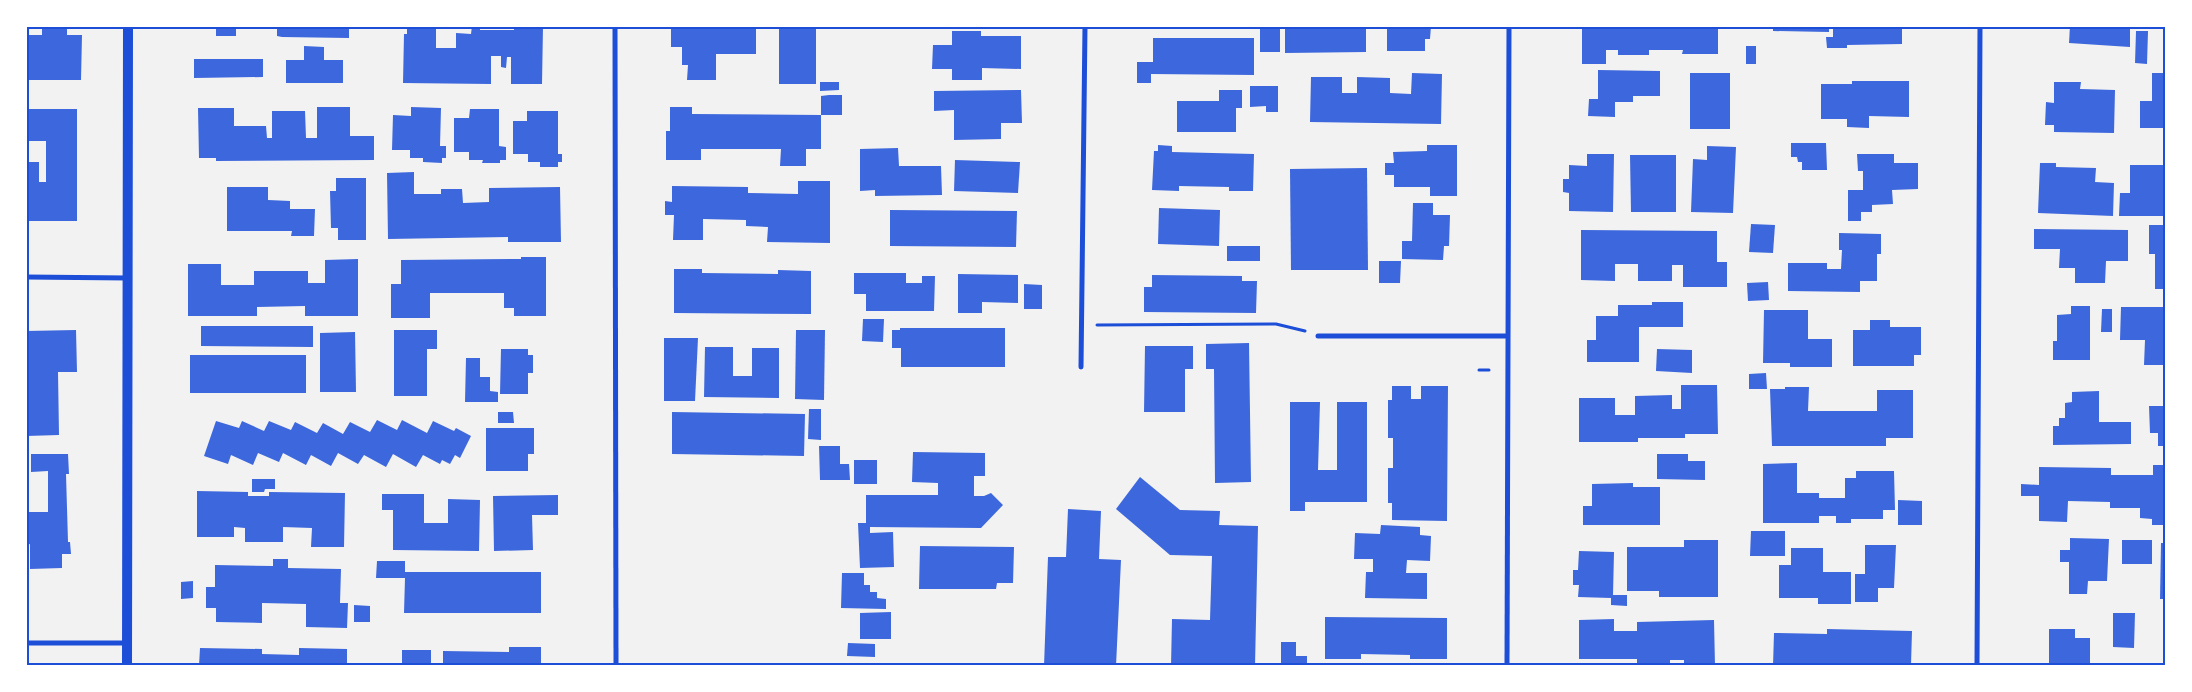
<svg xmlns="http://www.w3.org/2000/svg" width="2192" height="692" font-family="Rubik,sans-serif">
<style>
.building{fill:#3d67dc}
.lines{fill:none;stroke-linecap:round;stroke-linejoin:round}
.path{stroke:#1d4ed8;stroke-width:3}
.minor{stroke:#1d4ed8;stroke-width:5}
.secondary{stroke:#1d4ed8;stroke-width:10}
.neatline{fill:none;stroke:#1d4ed8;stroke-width:2}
</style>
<rect width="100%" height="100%" fill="#f2f2f2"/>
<g class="building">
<rect x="216" y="26" width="20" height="10"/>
<path d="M 277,26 L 349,26 L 349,38 L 282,37 L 277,36 Z"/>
<path d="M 407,26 L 436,27 L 436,48 L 456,48 L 456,33 L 471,34 L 472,26 L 480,26 L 480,30 L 514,30 L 514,26 L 543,26 L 542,84 L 511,84 L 511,57 L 507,57 L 506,68 L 501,67 L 501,56 L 491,56 L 491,84 L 403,83 L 404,34 L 407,34 Z"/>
<path d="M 671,26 L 756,26 L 756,54 L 716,54 L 716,80 L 687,80 L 688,65 L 682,65 L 682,47 L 671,47 Z"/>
<rect x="779" y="26" width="37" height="58"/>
<rect x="1260" y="26" width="20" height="26"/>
<path d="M 1285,26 L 1366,26 L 1366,52 L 1285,53 Z"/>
<path d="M 1387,26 L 1431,26 L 1430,39 L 1425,39 L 1425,51 L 1387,51 Z"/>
<path d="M 1582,26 L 1718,26 L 1718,54 L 1682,54 L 1683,50 L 1649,50 L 1649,55 L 1618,55 L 1618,50 L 1606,50 L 1606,64 L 1582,64 Z"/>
<path d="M 1773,26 L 1829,26 L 1829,32 L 1773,31 Z"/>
<path d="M 1833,26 L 1902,26 L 1902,44 L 1847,45 L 1847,48 L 1827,48 L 1826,37 L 1833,37 Z"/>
<path d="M 2070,26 L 2130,26 L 2130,47 L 2069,43 Z"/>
<path d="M 42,29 L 67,29 L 67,35 L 82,35 L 81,80 L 26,80 L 26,35 L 42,35 Z"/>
<path d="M 952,31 L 981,31 L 981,36 L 1021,36 L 1021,69 L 982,68 L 982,80 L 952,80 L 952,69 L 932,69 L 933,45 L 952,45 Z"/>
<path d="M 2136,31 L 2148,31 L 2147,64 L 2135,63 Z"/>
<path d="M 1153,38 L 1254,38 L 1254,75 L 1151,74 L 1151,83 L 1137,83 L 1137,62 L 1153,62 Z"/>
<path d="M 304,46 L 324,47 L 324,60 L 343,60 L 343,83 L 286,83 L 286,60 L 304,60 Z"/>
<rect x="1746" y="46" width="10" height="18"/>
<path d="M 194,59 L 263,59 L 263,77 L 194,78 Z"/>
<path d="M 1598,70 L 1660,71 L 1660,96 L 1633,96 L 1633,102 L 1615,102 L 1615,117 L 1588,116 L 1589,99 L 1598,99 Z"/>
<path d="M 1412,73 L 1442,74 L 1441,124 L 1310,122 L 1311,77 L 1342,77 L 1342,93 L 1357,93 L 1357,77 L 1390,78 L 1390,93 L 1411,94 Z"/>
<rect x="1690" y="73" width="40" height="56"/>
<path d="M 2152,73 L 2166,73 L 2166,128 L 2140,128 L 2140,101 L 2152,101 Z"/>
<path d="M 1852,81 L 1909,81 L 1909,117 L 1869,116 L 1869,128 L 1847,127 L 1847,119 L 1821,119 L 1821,84 L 1852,84 Z"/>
<path d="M 820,82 L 839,82 L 839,90 L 820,91 Z"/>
<path d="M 2054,82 L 2081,82 L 2080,89 L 2115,90 L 2114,133 L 2054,132 L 2054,125 L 2045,125 L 2046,102 L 2054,103 Z"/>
<path d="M 1250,86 L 1278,86 L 1278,112 L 1266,112 L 1266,106 L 1250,107 Z"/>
<path d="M 1021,90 L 1022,123 L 1001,123 L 1001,139 L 954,140 L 954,110 L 934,111 L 934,91 Z"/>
<path d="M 1219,90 L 1242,90 L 1242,108 L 1236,108 L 1236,132 L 1177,132 L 1177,101 L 1219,101 Z"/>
<path d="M 829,95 L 842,95 L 842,115 L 821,115 L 821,96 Z"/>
<path d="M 317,107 L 350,107 L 350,136 L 374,136 L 374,160 L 216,161 L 216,158 L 199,158 L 198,108 L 234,108 L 234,126 L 266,126 L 267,138 L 272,138 L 272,111 L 305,111 L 306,138 L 317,138 Z"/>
<path d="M 411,107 L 441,108 L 440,146 L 446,146 L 446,158 L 442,158 L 442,163 L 423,162 L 423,158 L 410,158 L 410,150 L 392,150 L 393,115 L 411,116 Z"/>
<path d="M 670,107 L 692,107 L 692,114 L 821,115 L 821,149 L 806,149 L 806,166 L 780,166 L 781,149 L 701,149 L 701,160 L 666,160 L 666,131 L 670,131 Z"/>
<path d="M 26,109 L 77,109 L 77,221 L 26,221 L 26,162 L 39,162 L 39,182 L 46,182 L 46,141 L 26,141 Z"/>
<path d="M 470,109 L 499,109 L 499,146 L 506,147 L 506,160 L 500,160 L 500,163 L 482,163 L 483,160 L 469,160 L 469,152 L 454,152 L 454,118 L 469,118 Z"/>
<path d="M 527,111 L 558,111 L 558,154 L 562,154 L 562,162 L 558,162 L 558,167 L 540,167 L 540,162 L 528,162 L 528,154 L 513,154 L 513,121 L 527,121 Z"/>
<path d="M 1791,143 L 1826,143 L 1827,170 L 1802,170 L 1802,162 L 1798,162 L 1797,157 L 1791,157 Z"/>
<path d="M 1158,145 L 1172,146 L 1172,152 L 1254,154 L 1253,191 L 1229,191 L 1229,187 L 1179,186 L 1179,191 L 1152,190 L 1154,151 L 1158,151 Z"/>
<path d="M 1427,145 L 1457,145 L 1457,196 L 1430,196 L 1430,187 L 1394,187 L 1394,175 L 1385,175 L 1385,163 L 1394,163 L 1393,152 L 1427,151 Z"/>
<path d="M 1707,146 L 1736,147 L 1733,213 L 1691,212 L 1693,159 L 1707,160 Z"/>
<path d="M 898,148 L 899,166 L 941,166 L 942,195 L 875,196 L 875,190 L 860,191 L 860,149 Z"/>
<path d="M 1587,154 L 1614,154 L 1613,212 L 1569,211 L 1569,193 L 1563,192 L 1563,179 L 1569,179 L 1569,165 L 1587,166 Z"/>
<path d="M 1857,154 L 1894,154 L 1894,163 L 1918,163 L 1918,189 L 1892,190 L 1893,204 L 1872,205 L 1872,212 L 1861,212 L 1861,221 L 1848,221 L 1848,190 L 1863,190 L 1863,171 L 1858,171 Z"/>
<path d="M 1630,155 L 1676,155 L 1676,212 L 1631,212 Z"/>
<path d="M 955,160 L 1020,162 L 1018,193 L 954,191 Z"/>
<path d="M 2040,163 L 2056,163 L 2056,167 L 2096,168 L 2095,182 L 2114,183 L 2113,216 L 2038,213 Z"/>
<path d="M 2130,165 L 2166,165 L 2166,216 L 2119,216 L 2120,193 L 2130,193 Z"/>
<path d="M 1367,168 L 1368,270 L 1291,270 L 1290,169 Z"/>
<path d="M 414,172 L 414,194 L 441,194 L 441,189 L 462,189 L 463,203 L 489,202 L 489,188 L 560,187 L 561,242 L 508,242 L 508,237 L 388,239 L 387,173 Z"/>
<path d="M 336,178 L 366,178 L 366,240 L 338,240 L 338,228 L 331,228 L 330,191 L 336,191 Z"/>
<path d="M 798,181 L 830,181 L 830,243 L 767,242 L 768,227 L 746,226 L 746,220 L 703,219 L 703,240 L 673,240 L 674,215 L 665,215 L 665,201 L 672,202 L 672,186 L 748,187 L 748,193 L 798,194 Z"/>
<path d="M 227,187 L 268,187 L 268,200 L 290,201 L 290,209 L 315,209 L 314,236 L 291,236 L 292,231 L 227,231 Z"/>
<path d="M 1413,203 L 1433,203 L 1433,215 L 1450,215 L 1449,246 L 1444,246 L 1443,260 L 1402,259 L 1402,241 L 1412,241 Z"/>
<path d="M 1159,208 L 1220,210 L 1219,246 L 1158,244 Z"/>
<path d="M 890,210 L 1017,211 L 1016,247 L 890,246 Z"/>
<path d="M 1751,224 L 1775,225 L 1773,253 L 1749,252 Z"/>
<path d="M 2149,225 L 2166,225 L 2166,289 L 2155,289 L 2155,254 L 2149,254 Z"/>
<path d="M 2034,229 L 2128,230 L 2128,261 L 2106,261 L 2105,283 L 2075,283 L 2075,268 L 2059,268 L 2060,249 L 2034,249 Z"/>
<path d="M 1581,230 L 1717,231 L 1717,262 L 1727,262 L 1727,287 L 1683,287 L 1683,265 L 1672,265 L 1672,281 L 1638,281 L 1638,264 L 1615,264 L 1615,281 L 1581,280 Z"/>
<path d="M 1839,233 L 1881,234 L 1881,254 L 1877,254 L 1877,281 L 1860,281 L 1860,292 L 1788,291 L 1788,263 L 1827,263 L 1827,269 L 1841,269 L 1842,250 L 1839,250 Z"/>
<rect x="1227" y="246" width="33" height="15"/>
<path d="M 521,257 L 546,257 L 546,316 L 514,316 L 514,308 L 504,308 L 504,293 L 430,293 L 430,318 L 391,318 L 391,284 L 401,284 L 401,260 L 521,259 Z"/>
<path d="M 358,259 L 358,316 L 305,316 L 305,306 L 257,307 L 257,316 L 188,316 L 188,264 L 221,264 L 221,285 L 254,285 L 254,271 L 308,271 L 308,283 L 325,283 L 325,260 Z"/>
<path d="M 1379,261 L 1401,261 L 1400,283 L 1379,283 Z"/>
<path d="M 674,269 L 702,269 L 702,273 L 778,274 L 778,270 L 811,271 L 811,314 L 674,313 Z"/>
<path d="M 854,273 L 906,273 L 906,283 L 922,283 L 922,276 L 935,276 L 934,311 L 866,311 L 866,294 L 854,294 Z"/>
<path d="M 958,274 L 1018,275 L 1018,303 L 982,302 L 982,313 L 958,313 Z"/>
<path d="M 1152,275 L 1242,276 L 1242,281 L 1257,281 L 1256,313 L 1144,312 L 1144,287 L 1152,287 Z"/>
<path d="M 1768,282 L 1769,300 L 1748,301 L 1747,283 Z"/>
<path d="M 1024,284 L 1042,285 L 1042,309 L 1024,309 Z"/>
<path d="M 1652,302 L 1683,302 L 1683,327 L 1639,327 L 1639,362 L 1587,362 L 1587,340 L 1596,340 L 1596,316 L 1618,316 L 1618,305 L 1652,305 Z"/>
<path d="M 2071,306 L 2090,306 L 2090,360 L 2053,360 L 2053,341 L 2057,341 L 2057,315 L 2071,314 Z"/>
<path d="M 2121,307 L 2166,307 L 2166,365 L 2144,365 L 2145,340 L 2120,340 Z"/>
<path d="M 2102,309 L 2112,309 L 2112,332 L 2101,332 Z"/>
<path d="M 1764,310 L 1808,310 L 1808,339 L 1832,339 L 1832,367 L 1790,367 L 1790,363 L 1763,363 Z"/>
<path d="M 863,319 L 884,319 L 883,342 L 862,341 Z"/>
<path d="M 1870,320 L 1890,320 L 1890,327 L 1921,327 L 1921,355 L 1914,355 L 1914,366 L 1853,366 L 1853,330 L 1870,330 Z"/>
<path d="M 201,326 L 313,326 L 313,347 L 201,346 Z"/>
<path d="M 900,328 L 1005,328 L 1005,367 L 901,367 L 901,348 L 892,348 L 892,330 L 900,330 Z"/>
<path d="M 76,330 L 77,372 L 58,372 L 59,435 L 26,436 L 26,331 Z"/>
<path d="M 394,330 L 437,330 L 437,349 L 427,349 L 427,396 L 394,396 Z"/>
<path d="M 796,330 L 825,330 L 824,400 L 795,399 Z"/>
<path d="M 355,332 L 356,392 L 320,392 L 320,333 Z"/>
<path d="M 664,338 L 698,338 L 695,401 L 664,401 Z"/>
<path d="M 1249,343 L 1251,482 L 1215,483 L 1214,369 L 1206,369 L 1206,344 Z"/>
<path d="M 1145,346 L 1193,346 L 1193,369 L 1185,369 L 1185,412 L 1144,412 Z"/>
<path d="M 705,347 L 733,347 L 733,376 L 752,376 L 752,348 L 779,348 L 779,398 L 704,397 Z"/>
<path d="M 501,349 L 528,349 L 528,355 L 533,355 L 533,373 L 528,373 L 528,394 L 500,394 Z"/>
<path d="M 1657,349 L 1692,350 L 1692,373 L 1656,371 Z"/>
<rect x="190" y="355" width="116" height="38"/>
<path d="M 466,358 L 480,358 L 480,377 L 490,377 L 490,391 L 498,392 L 498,402 L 465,402 Z"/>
<path d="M 1766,373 L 1767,389 L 1749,389 L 1749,374 Z"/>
<path d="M 1681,385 L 1717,385 L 1718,434 L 1685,434 L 1685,438 L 1638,438 L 1638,442 L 1579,442 L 1579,398 L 1615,398 L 1615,415 L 1635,415 L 1635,396 L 1672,395 L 1672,409 L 1681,409 Z"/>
<path d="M 1392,386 L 1411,386 L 1411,399 L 1421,399 L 1421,386 L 1448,386 L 1447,521 L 1392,520 L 1392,503 L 1388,503 L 1388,468 L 1393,468 L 1393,438 L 1388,438 L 1388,400 L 1392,400 Z"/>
<path d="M 1785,387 L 1809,387 L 1808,411 L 1877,411 L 1877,390 L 1913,390 L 1913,438 L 1886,438 L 1886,446 L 1772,446 L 1770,389 L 1785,389 Z"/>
<path d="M 2099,391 L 2099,422 L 2131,422 L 2131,444 L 2053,445 L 2053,426 L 2059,426 L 2059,418 L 2065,418 L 2065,403 L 2072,402 L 2072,392 Z"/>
<path d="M 1290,402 L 1320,402 L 1318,470 L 1337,470 L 1337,402 L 1367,402 L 1367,502 L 1305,502 L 1305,511 L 1290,511 Z"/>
<path d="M 2149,406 L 2166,406 L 2166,446 L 2158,446 L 2158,433 L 2150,433 Z"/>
<path d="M 809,409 L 821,409 L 821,440 L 808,439 Z"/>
<path d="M 498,412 L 513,412 L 514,423 L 498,423 Z"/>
<path d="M 672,412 L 805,414 L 804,456 L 672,454 Z"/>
<path d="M 377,420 L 397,430 L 402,420 L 427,433 L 433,421 L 454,431 L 456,428 L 471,436 L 460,458 L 455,455 L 450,464 L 442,460 L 440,464 L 423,455 L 416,467 L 393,454 L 386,467 L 364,455 L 358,464 L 338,453 L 331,466 L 311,455 L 306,465 L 283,453 L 279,462 L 258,453 L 253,465 L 231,455 L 228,464 L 204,456 L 216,421 L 239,428 L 242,421 L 264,431 L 269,421 L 291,430 L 295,422 L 317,433 L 323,423 L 343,434 L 350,422 L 370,432 Z"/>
<path d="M 486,428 L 534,428 L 534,454 L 528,454 L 528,471 L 486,471 Z"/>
<path d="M 819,446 L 840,446 L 840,464 L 849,464 L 850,480 L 820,480 Z"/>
<path d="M 913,452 L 985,453 L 985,476 L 974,476 L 974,496 L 984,496 L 991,493 L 1003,505 L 981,528 L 870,527 L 870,533 L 893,532 L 894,567 L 860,568 L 858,523 L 866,523 L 866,495 L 938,495 L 938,483 L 912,482 Z"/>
<path d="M 31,454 L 68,454 L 69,474 L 66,474 L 68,542 L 70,542 L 71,554 L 62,554 L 62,568 L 30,569 L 30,544 L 26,545 L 26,512 L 48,512 L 48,471 L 31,472 Z"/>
<path d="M 1657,454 L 1688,454 L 1688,461 L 1705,461 L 1705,480 L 1657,479 Z"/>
<rect x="854" y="460" width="23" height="24"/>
<path d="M 1797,463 L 1797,493 L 1819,493 L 1819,498 L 1845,498 L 1845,478 L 1856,478 L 1856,471 L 1894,471 L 1895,510 L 1883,510 L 1883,519 L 1851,519 L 1851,523 L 1836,523 L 1836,516 L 1819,516 L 1819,523 L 1763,523 L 1763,464 Z"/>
<path d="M 2153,465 L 2166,465 L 2166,525 L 2152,525 L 2152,519 L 2140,518 L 2140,508 L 2110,508 L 2110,502 L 2068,501 L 2067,522 L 2039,521 L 2039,496 L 2021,496 L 2021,484 L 2039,485 L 2039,467 L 2111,468 L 2111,475 L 2153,475 Z"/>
<path d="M 1140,477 L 1180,510 L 1220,511 L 1219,525 L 1258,526 L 1255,666 L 1171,666 L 1172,619 L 1210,620 L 1212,556 L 1170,555 L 1116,509 Z"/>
<path d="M 252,479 L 275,479 L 275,489 L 265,489 L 264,492 L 252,492 Z"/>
<path d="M 1633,483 L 1633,487 L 1660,487 L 1660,525 L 1583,525 L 1583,506 L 1592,506 L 1592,484 Z"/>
<path d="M 197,491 L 248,492 L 248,496 L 269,496 L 269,492 L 345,493 L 344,547 L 311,547 L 312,528 L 283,527 L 283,542 L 245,542 L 245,528 L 234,527 L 234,537 L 197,537 Z"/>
<path d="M 382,494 L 424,494 L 424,523 L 448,523 L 448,499 L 480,500 L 479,551 L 393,550 L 393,510 L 382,510 Z"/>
<path d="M 558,495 L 558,515 L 532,515 L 533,550 L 494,551 L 493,496 Z"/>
<path d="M 1898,500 L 1922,501 L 1922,525 L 1898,525 Z"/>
<path d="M 1068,509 L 1101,511 L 1099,559 L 1121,560 L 1116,666 L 1044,666 L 1048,557 L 1066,557 Z"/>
<path d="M 1381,525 L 1420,527 L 1420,535 L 1431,536 L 1430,561 L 1407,560 L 1406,573 L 1427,573 L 1427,599 L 1365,598 L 1366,572 L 1373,572 L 1373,559 L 1354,559 L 1355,533 L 1380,534 Z"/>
<path d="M 1751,531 L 1785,531 L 1785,556 L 1750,556 Z"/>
<path d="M 2070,538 L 2109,539 L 2107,581 L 2088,581 L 2087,594 L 2069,594 L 2069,562 L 2060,562 L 2060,550 L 2070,550 Z"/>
<path d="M 1684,540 L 1718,540 L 1718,597 L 1659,597 L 1659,591 L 1627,591 L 1627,547 L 1684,547 Z"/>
<rect x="2122" y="540" width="30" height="24"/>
<path d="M 2161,543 L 2166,543 L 2166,599 L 2160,599 Z"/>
<path d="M 1865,545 L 1896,545 L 1894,588 L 1878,588 L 1878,602 L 1855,602 L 1855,574 L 1865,574 Z"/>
<path d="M 920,546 L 1014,547 L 1013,583 L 997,583 L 996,589 L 919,589 Z"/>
<path d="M 1791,548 L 1823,548 L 1823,572 L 1851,572 L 1851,604 L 1818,604 L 1818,598 L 1779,598 L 1779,565 L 1791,565 Z"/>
<path d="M 1579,551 L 1614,552 L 1613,595 L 1627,595 L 1627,606 L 1611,605 L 1611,598 L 1578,597 L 1579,585 L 1573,585 L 1573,570 L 1578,570 Z"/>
<path d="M 273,559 L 288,559 L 288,568 L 341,569 L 340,603 L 348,603 L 347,628 L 306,627 L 306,604 L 262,603 L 262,623 L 216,622 L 216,608 L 206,608 L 206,587 L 215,587 L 215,565 L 273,566 Z"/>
<path d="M 377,561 L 405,561 L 405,572 L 541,572 L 541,613 L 404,613 L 405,578 L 376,578 Z"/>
<path d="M 842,573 L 864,573 L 864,585 L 870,585 L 870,592 L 877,592 L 877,598 L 886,599 L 886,609 L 841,608 Z"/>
<path d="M 193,581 L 193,598 L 181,599 L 181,582 Z"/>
<path d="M 354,605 L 370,606 L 370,622 L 354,622 Z"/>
<path d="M 891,612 L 891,639 L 860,639 L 860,613 Z"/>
<path d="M 2113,613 L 2135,613 L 2134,648 L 2113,647 Z"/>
<path d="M 1325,617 L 1447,618 L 1447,659 L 1410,659 L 1410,655 L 1361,654 L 1361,659 L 1325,659 Z"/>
<path d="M 1614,619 L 1614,631 L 1637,631 L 1637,622 L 1714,620 L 1715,666 L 1684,666 L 1684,660 L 1670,660 L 1670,665 L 1637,665 L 1637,659 L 1579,659 L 1579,620 Z"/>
<path d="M 1827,629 L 1912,631 L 1911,665 L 1824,663 L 1824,666 L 1773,666 L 1774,633 L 1827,634 Z"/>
<path d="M 2049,629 L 2075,629 L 2075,638 L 2090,638 L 2090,666 L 2049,666 Z"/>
<path d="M 1281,642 L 1296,642 L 1296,656 L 1307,656 L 1307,666 L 1281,666 Z"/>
<path d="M 848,643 L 875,644 L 875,657 L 847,656 Z"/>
<path d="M 509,647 L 541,647 L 541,666 L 443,666 L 443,651 L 509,652 Z"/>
<path d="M 200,648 L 262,649 L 262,654 L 299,655 L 299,648 L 347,649 L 347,666 L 199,666 Z"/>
<rect x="402" y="650" width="29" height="16"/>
</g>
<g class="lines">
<g class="path">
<path d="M 1097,325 L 1276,324 L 1305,331"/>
<path d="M 1479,370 L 1489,370"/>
</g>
<g class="minor">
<path d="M 615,26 L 616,666"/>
<path d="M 26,277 L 128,278"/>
<path d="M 1318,336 L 1507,336"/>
<path d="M 1081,367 L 1085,26"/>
<path d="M 26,643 L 127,643"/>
<path d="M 1507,666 L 1509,26"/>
<path d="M 1977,666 L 1980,26"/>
</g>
<path class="secondary" d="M 127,666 L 128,26"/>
</g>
<rect width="2192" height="692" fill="none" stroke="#ffffff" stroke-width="55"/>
<rect x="28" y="28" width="2136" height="636" class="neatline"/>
</svg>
